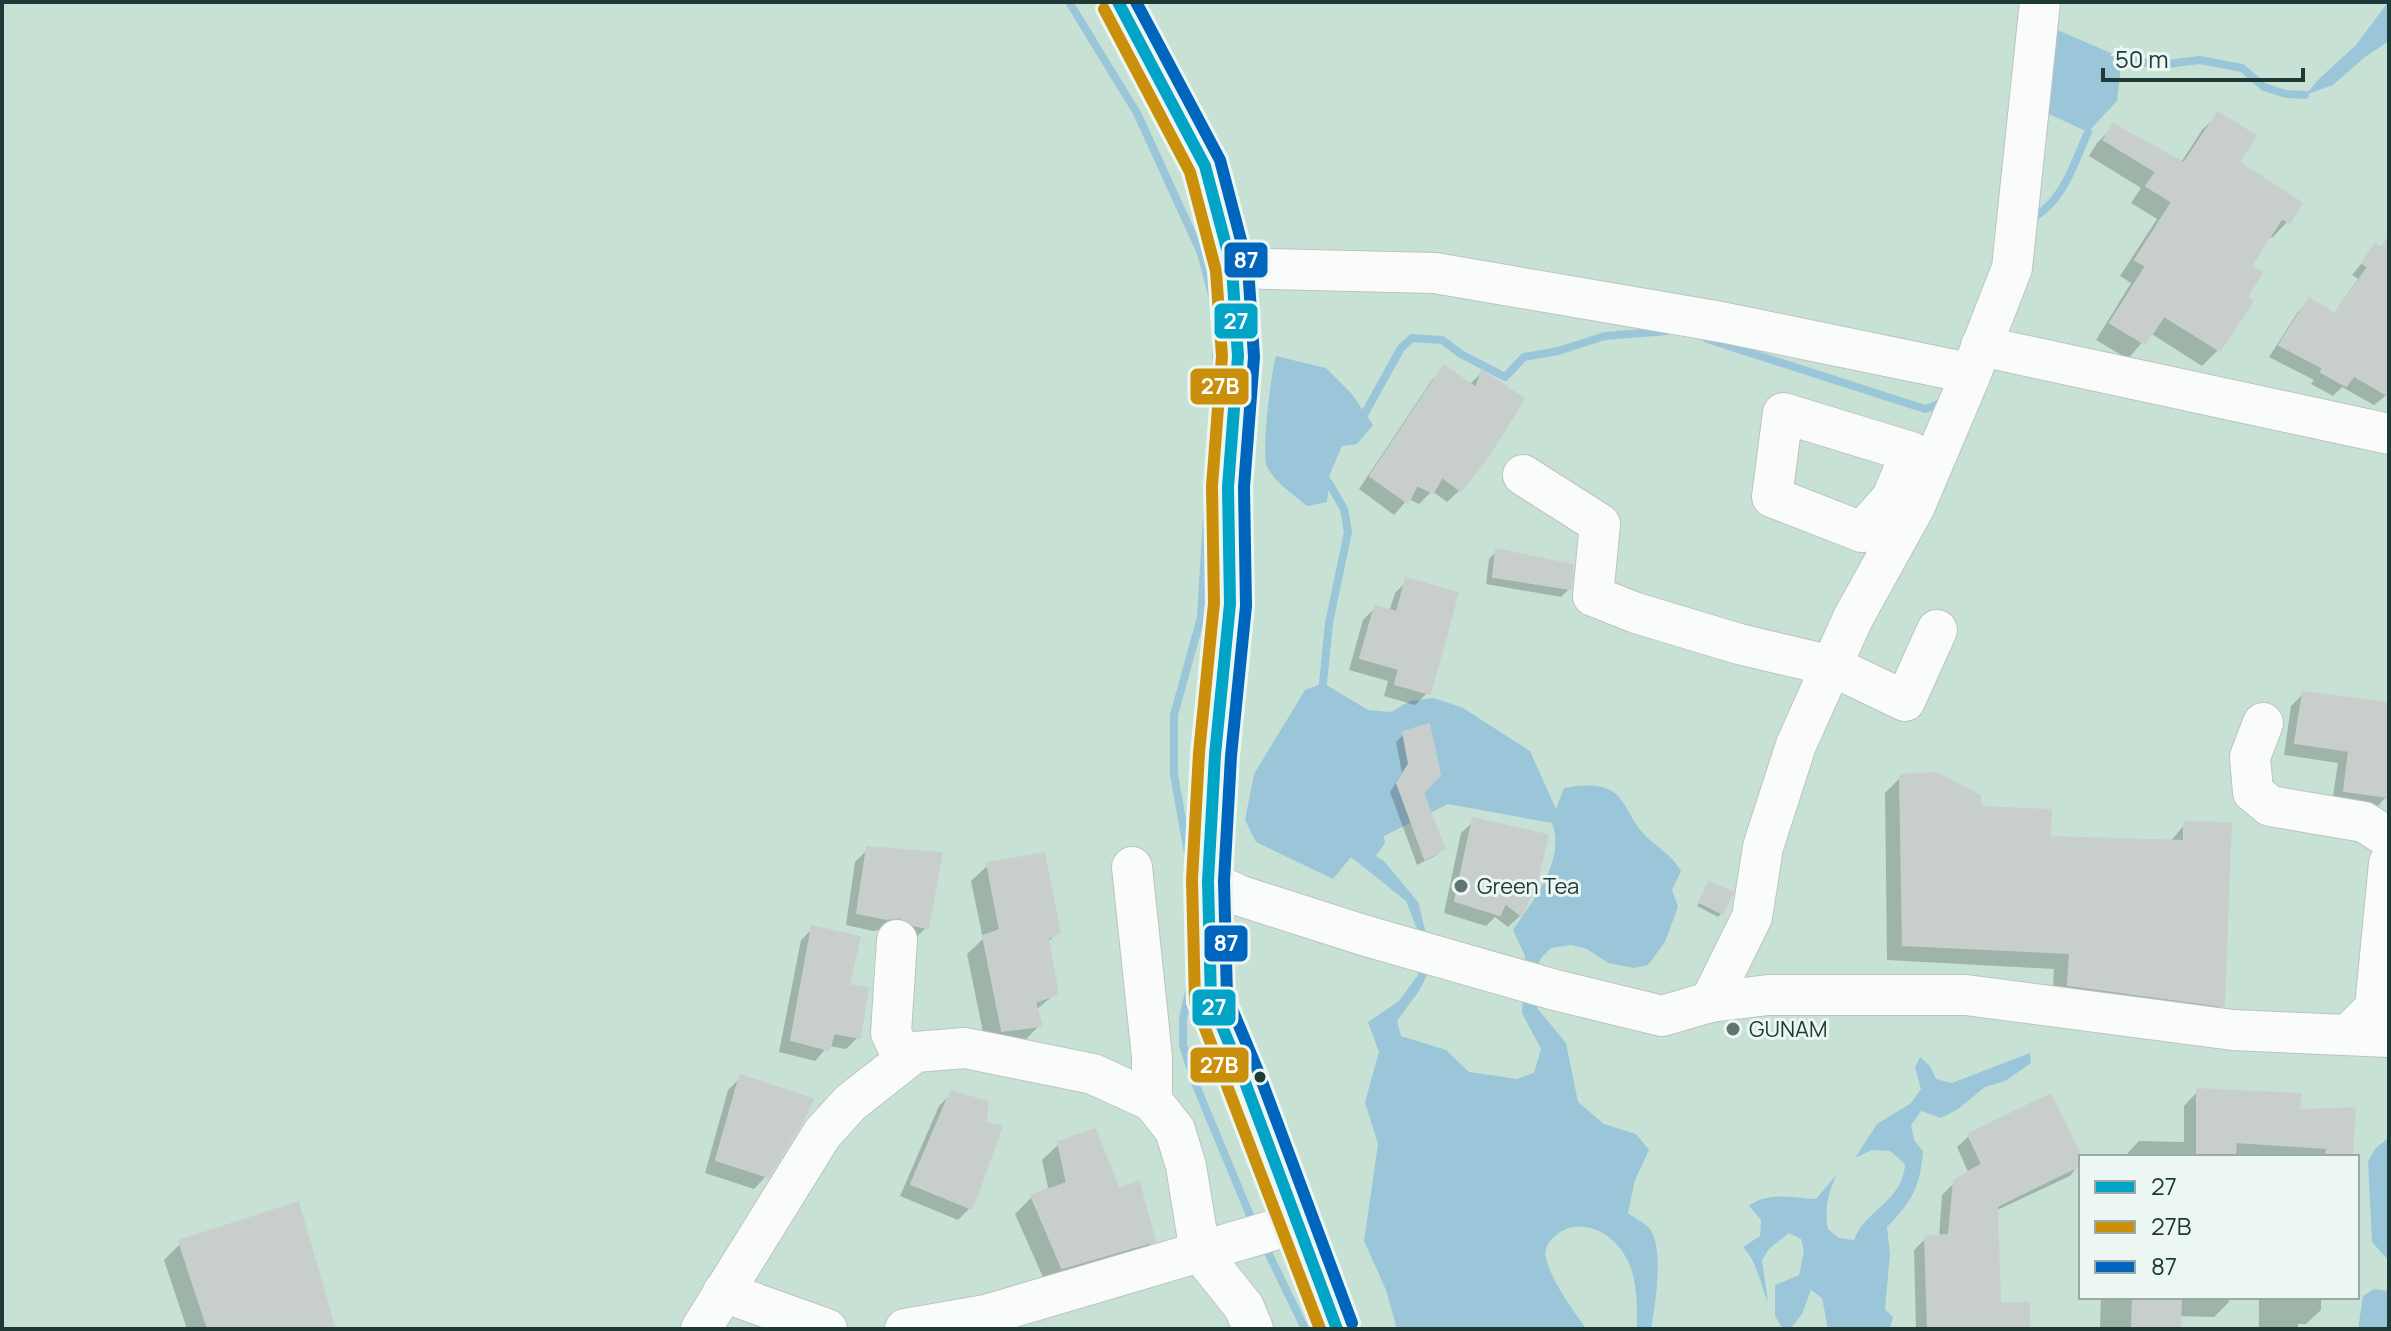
<svg xmlns="http://www.w3.org/2000/svg" width="2391" height="1331" font-family="Manrope,sans-serif">
<style>
.green{fill:#c7e2d4;fill-rule:evenodd}
.water{fill:#9bc6da;fill-rule:evenodd}
.shadow{fill:#0003}
.lines{fill:none;stroke-linecap:round;stroke-linejoin:round}
.stream{stroke:#9bc6da;stroke-width:8}
.building{fill:#c7cecc;stroke:#c8cfce;stroke-width:2}
.minor-casing{stroke:#bdc3c2;stroke-width:42}
.minor{stroke:#fafbfb;stroke-width:40}
.bus-1-casing{stroke:#ecf7f3;stroke-width:18}
.bus-2-casing{stroke:#ecf7f3;stroke-width:18}
.bus-3-casing{stroke:#ecf7f3;stroke-width:18}
.bus-1{stroke:#01a3c6;stroke-width:12}
.bus-2{stroke:#cb900b;stroke-width:12}
.bus-3{stroke:#0065bd;stroke-width:12}
.poi-dot{fill:#617674;stroke:#ecf7f3;stroke-width:3}
.bus-dot{fill:#1d3a37;stroke:#ecf7f3;stroke-width:3}
.labels{text-anchor:middle;stroke-width:6;stroke-linejoin:round;paint-order:stroke}
.poi-label{font-size:22px;fill:#1d3a37;stroke:#ecf7f3;text-anchor:start}
.line-badge{stroke:#ecf7f3;stroke-width:3}
.badge-label{font-size:22px;text-anchor:middle;font-weight:bold;fill:#fff}
</style>
<rect width="100%" height="100%" fill="#e0e6e5"/>
<path class="green" d="M 2,2 L 2389,2 L 2389,1329 L 2,1329 ZM 2081,1157 L 2357,1157 L 2357,1297 L 2081,1297 Z"/>
<g class="water">
<path d="M 2388,2 L 2389,41 L 2365,57 L 2333,85 L 2305,95 L 2320,78 L 2356,45 Z"/>
<path d="M 2048,26 L 2122,58 L 2117,101 L 2088,132 L 2038,109 Z"/>
<path d="M 1276,356 L 1326,368 L 1351,393 L 1373,425 L 1357,444 L 1342,446 L 1330,474 L 1327,502 L 1307,506 C 1294,495 1275,483 1267,467 C 1261,454 1271,373 1276,356 Z"/>
<path d="M 1323,683 L 1368,710 L 1391,712 L 1410,701 L 1434,698 L 1463,708 L 1530,751 L 1556,809 L 1564,788 C 1581,785 1603,782 1617,795 C 1627,805 1632,821 1642,832 C 1655,847 1671,853 1681,871 L 1672,890 L 1678,907 L 1665,942 L 1648,965 L 1634,968 L 1608,963 L 1587,949 L 1571,945 L 1551,948 L 1541,958 L 1533,974 L 1537,1008 L 1566,1043 L 1578,1102 L 1604,1124 L 1636,1134 L 1649,1150 L 1635,1180 L 1628,1213 C 1634,1218 1644,1222 1649,1228 C 1665,1247 1655,1306 1651,1329 L 1637,1329 C 1637,1303 1638,1273 1622,1251 C 1606,1228 1575,1217 1554,1237 C 1547,1243 1544,1251 1546,1259 C 1553,1284 1572,1308 1586,1329 L 1397,1329 L 1386,1290 L 1364,1241 L 1378,1144 L 1365,1102 L 1379,1052 L 1368,1022 L 1399,1001 L 1418,975 L 1419,934 L 1406,901 L 1351,857 L 1333,879 L 1256,842 L 1245,820 L 1254,774 L 1305,690 ZM 1448,804 L 1552,823 C 1566,861 1533,900 1513,930 L 1525,956 L 1522,1013 L 1541,1049 L 1534,1073 L 1517,1079 L 1469,1072 L 1446,1050 L 1401,1036 L 1397,1021 L 1419,991 L 1429,971 L 1425,929 L 1418,902 L 1384,861 L 1376,856 L 1385,843 L 1384,836 Z"/>
<path d="M 2030,1053 L 2031,1063 L 2005,1081 L 1985,1087 L 1958,1109 L 1941,1118 L 1921,1111 L 1911,1125 L 1914,1140 L 1923,1151 C 1920,1188 1912,1201 1887,1227 L 1890,1254 L 1885,1309 L 1893,1317 L 1890,1329 L 1828,1329 L 1822,1298 L 1811,1290 L 1802,1314 L 1791,1328 L 1783,1329 L 1775,1316 L 1775,1285 L 1799,1275 L 1804,1251 L 1801,1239 L 1789,1233 L 1769,1249 L 1762,1260 L 1768,1302 C 1760,1284 1757,1261 1743,1247 L 1760,1236 L 1761,1220 L 1749,1206 C 1768,1191 1794,1198 1816,1199 L 1837,1174 C 1828,1193 1824,1208 1828,1229 L 1839,1238 L 1854,1240 C 1867,1207 1903,1202 1905,1164 L 1890,1151 L 1872,1150 L 1855,1158 L 1877,1124 L 1911,1103 L 1921,1089 L 1915,1067 L 1920,1057 L 1930,1066 L 1936,1079 L 1952,1083 Z"/>
<path d="M 2387,1139 L 2389,1139 L 2389,1261 L 2372,1242 L 2368,1162 L 2375,1149 Z"/>
<path d="M 2374,1289 L 2389,1291 L 2389,1329 L 2358,1329 L 2363,1296 Z"/>
</g>
<g class="shadow">
<path d="M 2219,114 L 2236,163 L 2288,221 L 2272,238 L 2268,235 L 2248,267 L 2244,298 L 2250,301 L 2218,350 L 2202,366 L 2150,333 L 2128,359 L 2096,340 L 2131,283 L 2120,276 L 2157,219 L 2131,203 L 2141,188 L 2089,156 L 2097,143 L 2113,127 L 2180,164 L 2202,130 Z"/>
<path d="M 2376,246 L 2389,256 L 2389,393 L 2374,405 L 2342,387 L 2333,396 L 2311,384 L 2314,380 L 2269,357 L 2298,312 L 2309,300 L 2333,315 L 2358,279 L 2352,275 Z"/>
<path d="M 1444,367 L 1469,385 L 1482,372 L 1460,490 L 1447,502 L 1432,491 L 1419,504 L 1408,499 L 1394,515 L 1359,489 L 1432,380 Z"/>
<path d="M 1497,551 L 1569,589 L 1561,597 L 1486,584 L 1489,559 Z"/>
<path d="M 1407,581 L 1428,692 L 1415,705 L 1384,696 L 1388,681 L 1349,670 L 1363,620 L 1375,608 L 1389,612 L 1395,593 Z"/>
<path d="M 2303,694 L 2389,705 L 2387,796 L 2375,809 L 2332,803 L 2338,763 L 2284,755 L 2291,706 Z"/>
<path d="M 1404,734 L 1421,793 L 1443,848 L 1435,856 L 1417,865 L 1390,792 L 1402,773 L 1396,742 Z"/>
<path d="M 1901,777 L 2048,839 L 2169,843 L 2185,824 L 2222,1005 L 2206,1021 L 2052,1001 L 2054,969 L 1887,960 L 1885,793 Z"/>
<path d="M 1474,821 L 1521,915 L 1508,927 L 1495,917 L 1486,926 L 1444,913 L 1461,833 Z"/>
<path d="M 868,849 L 927,927 L 914,939 L 886,929 L 873,931 L 846,925 L 855,862 Z"/>
<path d="M 988,865 L 1058,932 L 1047,943 L 1056,993 L 1035,1011 L 1039,1026 L 1023,1042 L 986,1047 L 967,954 L 983,939 L 971,881 Z"/>
<path d="M 1710,884 L 1722,913 L 1718,917 L 1697,906 Z"/>
<path d="M 813,928 L 847,987 L 858,1037 L 846,1049 L 828,1046 L 815,1061 L 779,1052 L 801,940 Z"/>
<path d="M 741,1077 L 766,1176 L 754,1189 L 705,1173 L 728,1090 Z"/>
<path d="M 2198,1091 L 2297,1112 L 2350,1157 L 2124,1157 L 2139,1141 L 2184,1142 L 2184,1106 Z"/>
<path d="M 952,1093 L 970,1208 L 958,1220 L 900,1196 L 939,1106 Z"/>
<path d="M 1970,1135 L 2081,1162 L 2070,1176 L 1995,1211 L 1998,1305 L 2027,1329 L 1916,1329 L 1914,1250 L 1926,1238 L 1939,1238 L 1942,1195 L 1955,1182 L 1969,1174 L 1957,1147 Z"/>
<path d="M 1059,1144 L 1117,1191 L 1153,1241 L 1136,1257 L 1046,1284 L 1015,1214 L 1032,1197 L 1049,1192 L 1042,1160 Z"/>
<path d="M 181,1243 L 333,1329 L 187,1329 L 164,1260 Z"/>
<path d="M 2101,1297 L 2229,1297 L 2229,1302 L 2214,1317 L 2178,1316 L 2177,1329 L 2100,1327 Z"/>
<path d="M 2259,1297 L 2321,1297 L 2321,1310 L 2306,1324 L 2298,1324 L 2298,1329 L 2259,1329 Z"/>
</g>
<g class="lines">
<g class="stream">
<path d="M 1069,2 L 1137,113 L 1201,253 L 1216,310 L 1216,394"/>
<path d="M 2122,58 L 2158,65 L 2200,60 L 2242,68 L 2264,87 L 2286,94 L 2305,95"/>
<path d="M 2028,221 C 2063,203 2073,166 2088,132"/>
<path d="M 1707,339 L 1925,409 L 1939,404 L 1943,399"/>
<path d="M 1365,413 L 1401,348 L 1412,338 L 1442,340 L 1461,354 L 1505,377 L 1524,357 L 1558,351 L 1605,336 L 1667,331"/>
<path d="M 1323,683 L 1329,623 L 1348,532 L 1344,509 L 1329,483"/>
<path d="M 1191,869 L 1174,775 L 1174,715 L 1201,617 L 1209,484"/>
<path d="M 1192,978 L 1183,1019 L 1183,1045 L 1195,1083 L 1254,1225"/>
<path d="M 1264,1244 L 1305,1329"/>
</g>
</g>
<g class="building">
<path d="M 2218,112 L 2256,136 L 2239,162 L 2302,203 L 2290,223 L 2282,218 L 2251,266 L 2262,273 L 2247,297 L 2253,301 L 2220,351 L 2164,316 L 2145,344 L 2110,323 L 2146,266 L 2135,260 L 2172,202 L 2146,186 L 2156,172 L 2104,140 L 2113,124 L 2184,163 Z"/>
<path d="M 2389,237 L 2389,396 L 2354,376 L 2346,386 L 2321,372 L 2323,368 L 2279,345 L 2309,298 L 2335,314 L 2368,267 L 2362,263 L 2375,244 L 2381,248 Z"/>
<path d="M 1444,365 L 1476,388 L 1482,370 L 1524,399 L 1485,461 L 1461,491 L 1442,477 L 1433,493 L 1417,485 L 1408,503 L 1370,476 Z"/>
<path d="M 1496,549 L 1573,565 L 1571,589 L 1493,577 Z"/>
<path d="M 1406,578 L 1458,593 L 1430,694 L 1395,684 L 1399,669 L 1360,658 L 1375,606 L 1397,612 Z"/>
<path d="M 2303,692 L 2389,703 L 2389,797 L 2344,791 L 2349,751 L 2295,743 Z"/>
<path d="M 1429,724 L 1440,775 L 1423,793 L 1445,849 L 1425,859 L 1397,783 L 1409,764 L 1403,732 Z"/>
<path d="M 1936,773 L 1980,796 L 1981,807 L 2051,810 L 2050,837 L 2184,841 L 2184,822 L 2231,823 L 2224,1006 L 2068,985 L 2070,953 L 1903,945 L 1900,775 Z"/>
<path d="M 1473,818 L 1548,835 L 1537,882 L 1522,916 L 1505,903 L 1500,915 L 1455,901 Z"/>
<path d="M 867,847 L 942,853 L 928,928 L 913,925 L 899,917 L 887,919 L 857,913 Z"/>
<path d="M 1044,853 L 1060,933 L 1048,938 L 1058,994 L 1035,1002 L 1042,1026 L 1002,1031 L 983,936 L 1000,930 L 987,863 Z"/>
<path d="M 1709,882 L 1733,892 L 1723,914 L 1699,902 Z"/>
<path d="M 812,926 L 860,937 L 849,985 L 868,988 L 860,1038 L 834,1033 L 829,1050 L 791,1040 Z"/>
<path d="M 740,1075 L 813,1099 L 803,1121 L 768,1177 L 716,1160 Z"/>
<path d="M 2197,1089 L 2301,1094 L 2299,1110 L 2355,1108 L 2352,1157 L 2326,1157 L 2327,1148 L 2236,1142 L 2235,1157 L 2197,1157 Z"/>
<path d="M 951,1091 L 988,1102 L 986,1123 L 1002,1126 L 972,1209 L 911,1184 Z"/>
<path d="M 2051,1094 L 2081,1157 L 2081,1165 L 1997,1206 L 2000,1303 L 2029,1303 L 2029,1329 L 1928,1329 L 1925,1236 L 1949,1235 L 1954,1180 L 1982,1164 L 1968,1134 Z"/>
<path d="M 1095,1129 L 1119,1189 L 1139,1181 L 1155,1241 L 1062,1268 L 1031,1195 L 1067,1183 L 1058,1142 Z"/>
<path d="M 298,1202 L 335,1329 L 208,1329 L 179,1241 Z"/>
<path d="M 2133,1297 L 2181,1297 L 2180,1329 L 2132,1328 Z"/>
</g>
<g class="lines">
<g class="minor-casing">
<g id="minor">
<path d="M 1118,2 L 1205,166 L 1232,268 L 1238,356 L 1228,487 L 1230,604 L 1215,755 L 1208,881 L 1211,1000 L 1243,1077 L 1337,1329"/>
<path d="M 1232,268 L 1435,273 L 1721,322 L 1959,371 L 1972,369"/>
<path d="M 1981,346 L 2389,434"/>
<path d="M 1783,413 L 1911,452 L 1892,498 L 1862,532 L 1772,497 Z"/>
<path d="M 1523,475 L 1600,524 L 1593,596 L 1636,613 L 1739,644 L 1832,666 L 1905,701 L 1937,630"/>
<path d="M 2263,723 L 2250,757 L 2253,792 L 2270,806 L 2364,822 L 2389,838"/>
<path d="M 1132,867 L 1152,1057 L 1152,1101"/>
<path d="M 1208,881 L 1241,896 L 1363,935 L 1555,990 L 1662,1016 L 1710,1002 L 1768,995 L 1966,995 L 2233,1030 L 2389,1037"/>
<path d="M 897,940 L 891,1033 L 904,1060"/>
<path d="M 1710,1002 L 1752,917 L 1763,847 L 1796,745 L 1853,618 L 1915,506 L 1968,381 L 2012,268 L 2040,2"/>
<path d="M 2348,1035 L 2375,1008 L 2389,863"/>
<path d="M 723,1292 L 827,1329"/>
<path d="M 701,1329 L 822,1134 L 850,1103 L 915,1052 L 965,1048 L 1093,1074 L 1152,1101 L 1175,1130 L 1186,1166 L 1200,1252 L 1244,1307 L 1253,1329"/>
<path d="M 905,1329 L 986,1315 L 1298,1223"/>
</g>
</g>
<use href="#minor" class="minor"/>
<g class="bus-1-casing">
<path id="bus-1" d="M 1118,2 L 1205,166 L 1232,268 L 1238,356 L 1228,487 L 1230,604 L 1215,755 L 1208,881 L 1211,1000 L 1243,1077 L 1337,1329"/>
</g>
<g class="bus-2-casing">
<path id="bus-2" d="M 1104,9 L 1190,172 L 1216,271 L 1222,356 L 1212,486 L 1214,603 L 1199,753 L 1192,880 L 1195,1002 L 1320,1329"/>
</g>
<g class="bus-3-casing">
<path id="bus-3" d="M 1136,2 L 1220,160 L 1248,267 L 1254,357 L 1244,487 L 1246,606 L 1231,756 L 1224,881 L 1227,997 L 1258,1071 L 1352,1323"/>
</g>
<use href="#bus-1" class="bus-1"/>
<use href="#bus-2" class="bus-2"/>
<use href="#bus-3" class="bus-3"/>
</g>
<g class="poi-dot">
<circle cx="1461" cy="886" r="8"/>
<circle cx="1733" cy="1029" r="8"/>
</g>
<circle class="bus-dot" cx="1260" cy="1077" r="7"/>
<g class="labels">
<g class="poi-label">
<text x="1477" y="894">Green Tea</text>
<text x="1749" y="1037">GUNAM</text>
</g>
</g>
<g class="line-badge">
<rect x="1223" y="241" width="46" height="38" rx="8" fill="#0065bd"/>
<rect x="1213" y="302" width="46" height="38" rx="8" fill="#01a3c6"/>
<rect x="1189" y="367" width="61" height="39" rx="8" fill="#cb900b"/>
<rect x="1203" y="924" width="46" height="39" rx="8" fill="#0065bd"/>
<rect x="1191" y="988" width="46" height="39" rx="8" fill="#01a3c6"/>
<rect x="1189" y="1046" width="61" height="38" rx="8" fill="#cb900b"/>
</g>
<g class="badge-label">
<text x="1246" y="268">87</text>
<text x="1236" y="329">27</text>
<text x="1220" y="394">27B</text>
<text x="1226" y="951">87</text>
<text x="1214" y="1015">27</text>
<text x="1219" y="1073">27B</text>
</g>
<rect width="2391" height="1331" fill="none" stroke="#1d3a37" stroke-width="8"/>
<rect x="2079" y="1155" width="280" height="144" fill="#ecf7f3" stroke="#99aba8" stroke-width="2"/>
<rect x="2095" y="1181" width="40" height="12" fill="#01a3c6" stroke="#99aba8" stroke-width="2"/>
<text x="2151" y="1195" font-size="24" fill="#1d3a37">27</text>
<rect x="2095" y="1221" width="40" height="12" fill="#cb900b" stroke="#99aba8" stroke-width="2"/>
<text x="2151" y="1235" font-size="24" fill="#1d3a37">27B</text>
<rect x="2095" y="1261" width="40" height="12" fill="#0065bd" stroke="#99aba8" stroke-width="2"/>
<text x="2151" y="1275" font-size="24" fill="#1d3a37">87</text>
<path d="M2103 68v12h200v-12" fill="none" stroke="#1d3a37" stroke-width="4"/>
<text x="2115" y="68" font-size="24" fill="#1d3a37" stroke="#ecf7f3" stroke-width="6" paint-order="stroke">50 m</text>
</svg>
